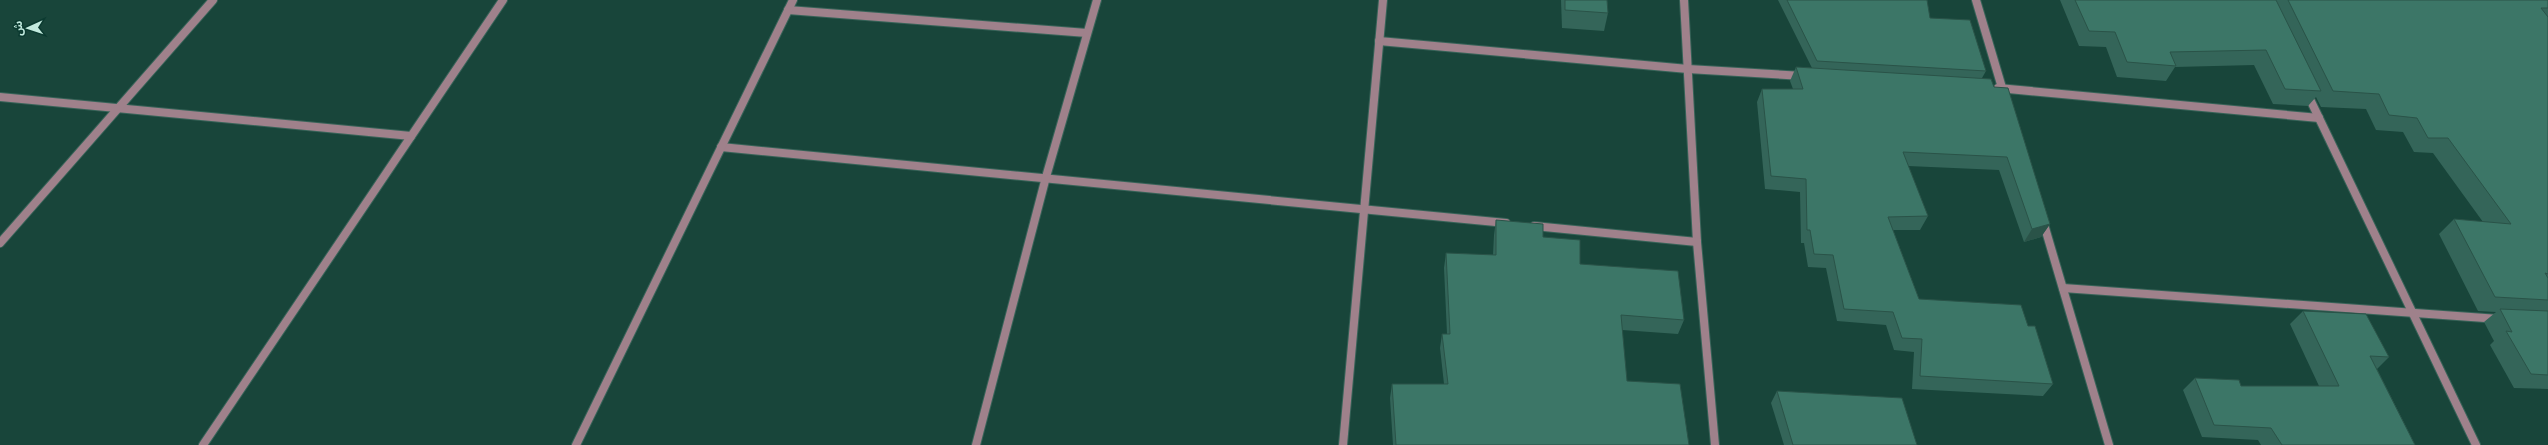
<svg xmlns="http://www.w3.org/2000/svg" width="2548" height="445" font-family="'Source Serif 4','Noto Sans Arabic',serif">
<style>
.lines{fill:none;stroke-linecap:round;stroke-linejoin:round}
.street-casing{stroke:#376358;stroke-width:10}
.street{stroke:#9f818b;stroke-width:8}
.wall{fill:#346559}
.shaded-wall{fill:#2a5348}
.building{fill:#3c7667;stroke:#2a5348}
</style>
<rect width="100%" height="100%" fill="#18453a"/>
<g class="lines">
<g class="street-casing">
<g id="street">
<path d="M 1684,0 L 1697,242 L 1715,445"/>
<path d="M 1976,0 L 2003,91"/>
<path d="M 788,10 L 1087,33"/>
<path d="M 1379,41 L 1688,69 L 1803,76"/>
<path d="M 1998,88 L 2319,118"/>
<path d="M 2307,93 L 2476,445"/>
<path d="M 0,97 L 411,136"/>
<path d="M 721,147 L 1506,223"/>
<path d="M 2043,221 L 2109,445"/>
<path d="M 1534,226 L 1697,242"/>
<path d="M 0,243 L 213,0"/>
<path d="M 2063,288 L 2499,319"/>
<path d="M 203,445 L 503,0"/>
<path d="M 576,445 L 793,0"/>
<path d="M 976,445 L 1046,177 L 1097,0"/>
<path d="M 1343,445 L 1383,0"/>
</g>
</g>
<use href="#street" class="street"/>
</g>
<g class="wall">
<path d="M 1561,0 L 1607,0 L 1608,13 L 1604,31 L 1562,28 Z"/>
<path d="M 1778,0 L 1927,0 L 1930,18 L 1986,71 L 1982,78 L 1994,87 L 2050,224 L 2041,237 L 2024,242 L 1999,170 L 1908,166 L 1928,216 L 1920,230 L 1893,230 L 1919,299 L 2028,326 L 2053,384 L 2043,396 L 1912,389 L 1914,352 L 1894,350 L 1886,325 L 1837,321 L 1826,268 L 1808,267 L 1804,243 L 1801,243 L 1800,192 L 1765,189 L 1757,102 L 1762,89 L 1793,89 L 1790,81 L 1796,67 L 1812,68 Z"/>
<path d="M 2060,0 L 2548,0 L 2548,389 L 2514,388 L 2490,345 L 2494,341 L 2484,322 L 2496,312 L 2478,311 L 2439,234 L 2454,219 L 2483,222 L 2433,153 L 2414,152 L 2403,132 L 2376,130 L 2366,109 L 2321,107 L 2316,97 L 2308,106 L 2273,104 L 2254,65 L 2175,67 L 2166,81 L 2117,77 L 2106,47 L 2079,46 Z"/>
<path d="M 1496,220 L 1543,237 L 1580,264 L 1684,320 L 1678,334 L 1622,330 L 1627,381 L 1689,445 L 1393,445 L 1390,398 L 1392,384 L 1444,384 L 1440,348 L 1442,334 L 1447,334 L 1444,268 L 1446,253 L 1493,255 L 1494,235 Z"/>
<path d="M 2303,311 L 2389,357 L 2377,369 L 2415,445 L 2261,445 L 2258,440 L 2202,437 L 2183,390 L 2195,378 L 2241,386 L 2319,386 L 2290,324 Z"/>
<path d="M 1777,391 L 1917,445 L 1784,445 L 1771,403 Z"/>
</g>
<path class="shaded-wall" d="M 2050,224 L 2041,237 L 2024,242 L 2032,229 Z"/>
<g class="building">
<path d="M 1565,0 L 1607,0 L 1608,13 L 1565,10 Z"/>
<path d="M 1787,0 L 1927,0 L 1930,18 L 1970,20 L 1986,71 L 1817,61 Z"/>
<path d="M 2075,0 L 2276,0 L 2321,91 L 2285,89 L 2266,50 L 2170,52 L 2176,66 L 2127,62 L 2115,32 L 2089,31 Z"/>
<path d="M 2288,0 L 2548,0 L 2548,8 L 2541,8 L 2548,17 L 2548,274 L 2545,273 L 2548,278 L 2548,300 L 2495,297 L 2454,219 L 2511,224 L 2448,138 L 2428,138 L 2417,118 L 2389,115 L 2379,94 L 2333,91 Z"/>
<path d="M 1796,67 L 1991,79 L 1994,87 L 2008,88 L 2050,224 L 2032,229 L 2007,157 L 1903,152 L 1928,216 L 1888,217 L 1919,299 L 2021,305 L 2028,326 L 2035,326 L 2053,384 L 1920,376 L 1922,339 L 1902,338 L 1893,312 L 1844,309 L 1833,255 L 1814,254 L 1810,230 L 1807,230 L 1806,179 L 1771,176 L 1762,89 L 1803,89 Z"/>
<path d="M 1496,220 L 1543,224 L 1543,237 L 1580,240 L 1580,264 L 1678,271 L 1684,320 L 1621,315 L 1627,381 L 1680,384 L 1689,445 L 1396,445 L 1392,384 L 1448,384 L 1442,334 L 1450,334 L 1446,253 L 1496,255 Z"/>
<path d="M 2500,309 L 2548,311 L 2548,375 L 2531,374 L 2506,331 L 2512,332 Z"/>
<path d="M 2303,311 L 2366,314 L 2389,357 L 2370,356 L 2415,445 L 2282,445 L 2271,428 L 2214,425 L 2195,378 L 2239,380 L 2241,386 L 2339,386 Z"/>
<path d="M 1777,391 L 1902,398 L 1917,445 L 1793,445 Z"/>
</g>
<g transform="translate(28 28) rotate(267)" stroke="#0b3a30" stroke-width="3" paint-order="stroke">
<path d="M0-3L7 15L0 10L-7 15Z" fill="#c2eade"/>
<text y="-6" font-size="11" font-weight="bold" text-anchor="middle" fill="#c2eade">ش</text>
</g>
</svg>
